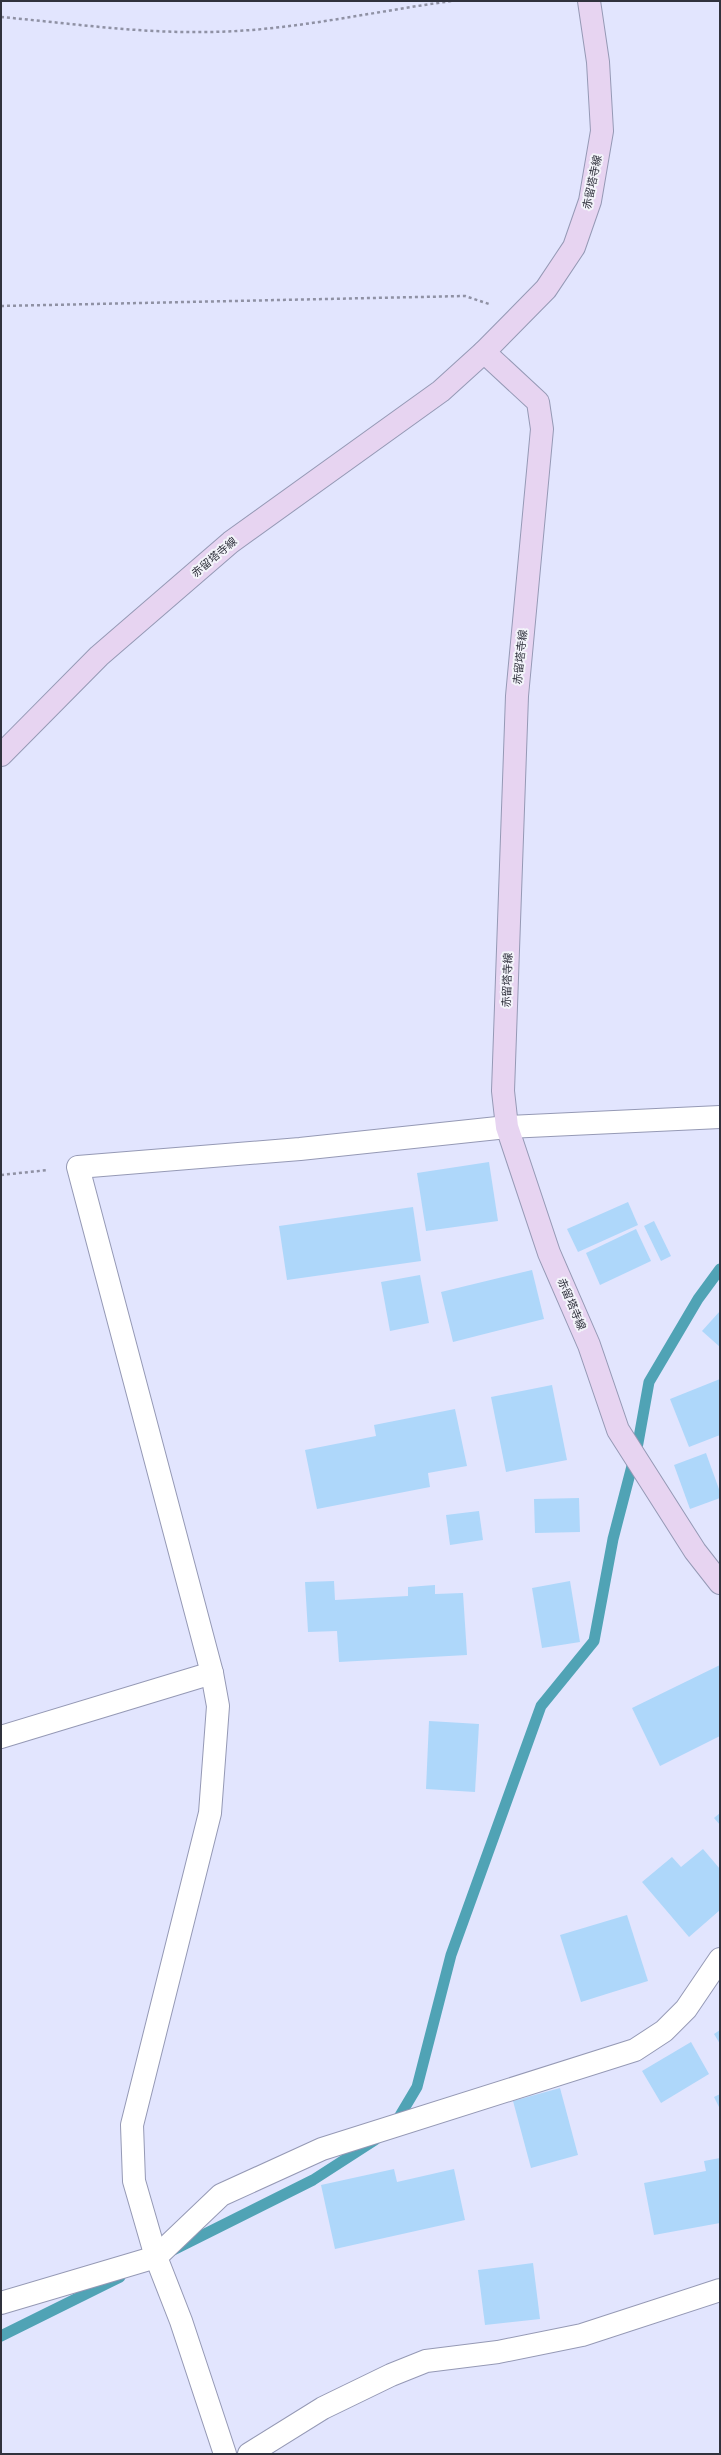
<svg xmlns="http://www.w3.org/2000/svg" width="721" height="2455" font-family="'Golos Text','Noto Sans JP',sans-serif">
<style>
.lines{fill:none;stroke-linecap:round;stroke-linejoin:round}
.stream{stroke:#50a3b5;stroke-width:11}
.building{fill:#aed7fa}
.minor-casing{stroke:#9599b5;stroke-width:24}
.tertiary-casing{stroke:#9599b5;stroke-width:24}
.secondary-casing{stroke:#9599b5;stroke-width:24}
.path{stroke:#8f91a4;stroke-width:2.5;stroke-dasharray:3 3;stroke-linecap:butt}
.minor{stroke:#fff;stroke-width:22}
.tertiary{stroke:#fff;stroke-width:22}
.secondary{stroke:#e7d4f1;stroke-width:22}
.labels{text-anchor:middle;stroke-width:4;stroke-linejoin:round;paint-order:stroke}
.street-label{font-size:11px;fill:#30323d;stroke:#f3f4fa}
</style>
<rect width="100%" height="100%" fill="#e2e5fe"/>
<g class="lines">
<g class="stream">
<path d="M 395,2124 L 417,2087 L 451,1955 L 541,1706 L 594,1641 L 613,1539 L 638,1443 L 649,1382 L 698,1299 L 720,1269"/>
<path d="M 173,2250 L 313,2180 L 375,2140"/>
<path d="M 1,2336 L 120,2277"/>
</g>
</g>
<g class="building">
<path d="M 489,1162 L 498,1221 L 426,1231 L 417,1173 Z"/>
<path d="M 628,1202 L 638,1225 L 578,1252 L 567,1229 Z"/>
<path d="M 413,1207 L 421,1261 L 287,1280 L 279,1226 Z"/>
<path d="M 654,1221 L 671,1256 L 661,1261 L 644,1226 Z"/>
<path d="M 636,1229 L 651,1261 L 600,1285 L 586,1253 Z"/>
<path d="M 532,1270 L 544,1319 L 453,1342 L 441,1292 Z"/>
<path d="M 420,1275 L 429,1323 L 390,1331 L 381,1282 Z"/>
<path d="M 720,1311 L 720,1347 L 702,1331 Z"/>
<path d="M 720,1379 L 720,1435 L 689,1447 L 670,1399 Z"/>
<path d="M 552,1385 L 567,1460 L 506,1472 L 491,1397 Z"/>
<path d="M 455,1409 L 467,1466 L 428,1473 L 430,1487 L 317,1509 L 305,1450 L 376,1436 L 374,1425 Z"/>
<path d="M 706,1453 L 720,1492 L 720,1498 L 690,1509 L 674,1465 Z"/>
<path d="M 579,1498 L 580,1532 L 535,1533 L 534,1499 Z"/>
<path d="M 479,1511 L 483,1540 L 450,1545 L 446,1515 Z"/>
<path d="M 334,1581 L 335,1600 L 408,1596 L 408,1587 L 435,1585 L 435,1594 L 463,1593 L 467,1655 L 339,1662 L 337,1631 L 308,1632 L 305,1582 Z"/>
<path d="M 570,1581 L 580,1642 L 542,1648 L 532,1588 Z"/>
<path d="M 720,1665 L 720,1736 L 660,1766 L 632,1708 Z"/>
<path d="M 429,1721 L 479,1724 L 475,1792 L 426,1789 Z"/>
<path d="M 720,1813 L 720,1825 L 714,1818 Z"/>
<path d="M 703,1849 L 720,1869 L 720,1910 L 689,1937 L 642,1882 L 672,1857 L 681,1867 Z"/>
<path d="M 627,1915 L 648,1981 L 581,2002 L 560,1935 Z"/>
<path d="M 720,2030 L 720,2044 L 714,2034 Z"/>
<path d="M 691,2042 L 709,2074 L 661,2103 L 642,2071 Z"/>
<path d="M 560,2088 L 578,2155 L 531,2168 L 513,2101 Z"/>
<path d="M 720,2094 L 720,2109 L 714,2097 Z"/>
<path d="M 720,2158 L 720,2223 L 654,2235 L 644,2183 L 706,2171 L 704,2161 Z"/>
<path d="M 394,2169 L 397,2182 L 454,2169 L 465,2220 L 335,2249 L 321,2185 Z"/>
<path d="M 533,2263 L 540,2319 L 485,2325 L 478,2270 Z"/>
</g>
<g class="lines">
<g class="minor-casing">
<g id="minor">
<path d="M 1,1737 L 212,1673"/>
<path d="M 1,2303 L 156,2257 L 221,2195 L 322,2149 L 635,2050 L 664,2031 L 686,2009 L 720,1959"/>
<path d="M 225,2454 L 181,2321 L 156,2257 L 134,2181 L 132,2125 L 210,1813 L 218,1706 L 212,1673 L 78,1167 L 300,1149 L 507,1127"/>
<path d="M 249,2454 L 323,2408 L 391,2375 L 426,2361 L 498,2352 L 582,2335 L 720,2290"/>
</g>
</g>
<g class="tertiary-casing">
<path id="tertiary" d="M 507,1127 L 720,1117"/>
</g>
<g class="secondary-casing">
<g id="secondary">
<path d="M 484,352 L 538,402 L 542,429 L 517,696 L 503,1091 L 507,1127 L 549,1253 L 589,1345 L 618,1430 L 695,1551 L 720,1583"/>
<path d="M 1,755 L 99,656 L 231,542 L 441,391 L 484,352 L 546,289 L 574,247 L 590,201 L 602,131 L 598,62 L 589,1"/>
</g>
</g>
<g class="path">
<path d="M 1,17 C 68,23 136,33 203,32 C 287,32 369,12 452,1"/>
<path d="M 1,306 L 465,296 L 489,304"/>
<path d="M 1,1175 L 48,1170"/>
</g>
<use href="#minor" class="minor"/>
<use href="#tertiary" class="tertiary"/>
<use href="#secondary" class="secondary"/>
</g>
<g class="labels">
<g class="street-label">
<text transform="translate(592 182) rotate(-78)" y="4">赤留塔寺線</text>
<text transform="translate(214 557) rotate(-40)" y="4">赤留塔寺線</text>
<text transform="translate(520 657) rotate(-84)" y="4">赤留塔寺線</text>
<text transform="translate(507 980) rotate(-88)" y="4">赤留塔寺線</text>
<text transform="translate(572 1304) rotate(67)" y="4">赤留塔寺線</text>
</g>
</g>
<rect width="721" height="2455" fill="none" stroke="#30323d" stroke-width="4"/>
</svg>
